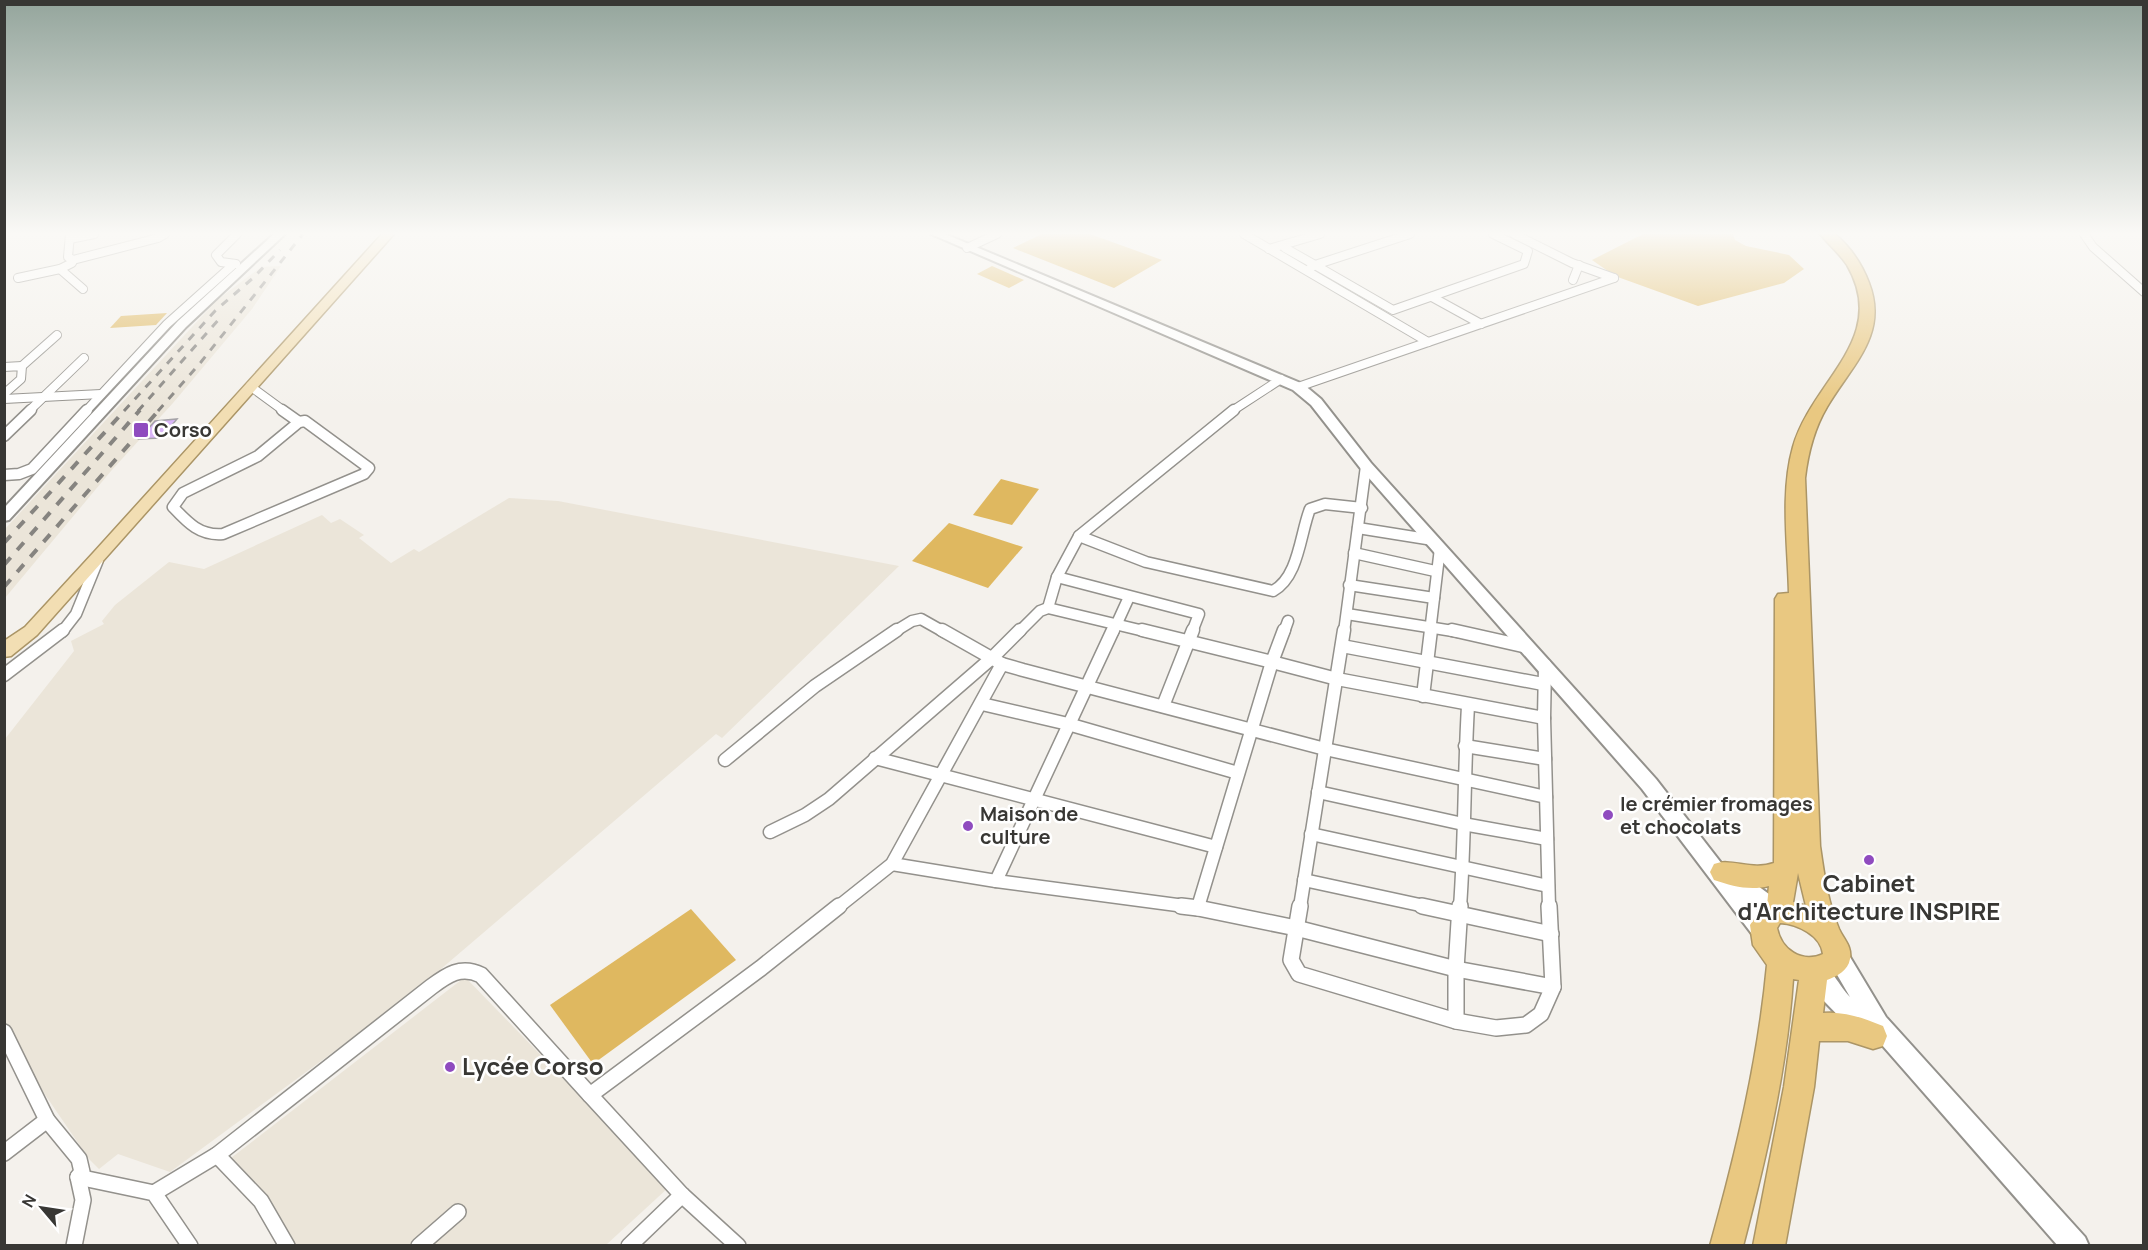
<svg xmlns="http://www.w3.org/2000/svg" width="2148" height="1250" font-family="Manrope,sans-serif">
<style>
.built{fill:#ebe5d9}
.green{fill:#dfb860}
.building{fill:#d9b5f7;stroke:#a5a3a8;stroke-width:1.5}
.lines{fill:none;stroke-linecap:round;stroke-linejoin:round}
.street-far3-casing{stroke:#93918c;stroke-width:10}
.street-far2-casing{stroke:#93918c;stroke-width:13}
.street-far1-casing{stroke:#93918c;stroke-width:15}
.street-casing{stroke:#93918c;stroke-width:18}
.secondary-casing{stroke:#93918c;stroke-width:4}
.primary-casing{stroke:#ab9566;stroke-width:3}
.highway-casing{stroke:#ab9566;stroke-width:3}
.street-far3{stroke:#fff;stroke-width:8}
.street-far2{stroke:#fff;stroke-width:10}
.street-far1{stroke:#fff;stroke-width:12}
.street{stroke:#fff;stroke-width:15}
.secondary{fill:#fff;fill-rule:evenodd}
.primary{fill:#f2deb3;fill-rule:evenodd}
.highway{fill:#e9c881;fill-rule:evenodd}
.rail-far1{stroke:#868480;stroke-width:3;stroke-dasharray:8 8;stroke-linecap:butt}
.rail{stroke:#868480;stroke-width:4;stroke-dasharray:10 10;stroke-linecap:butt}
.poi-dot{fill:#8f4bbf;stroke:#fff;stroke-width:2}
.labels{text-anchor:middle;stroke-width:5;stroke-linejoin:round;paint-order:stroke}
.poi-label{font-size:20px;font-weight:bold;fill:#383734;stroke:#fff;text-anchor:start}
.near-poi-label{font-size:24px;font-weight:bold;fill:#383734;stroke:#fff}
</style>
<rect width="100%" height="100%" fill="#f4f1ec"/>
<g class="built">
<path d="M 281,266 L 252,309 L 173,403 L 111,471 L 5,598 L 5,529 L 217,300 L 261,267 Z"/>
<path d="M 509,498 L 558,501 L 899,566 L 722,738 L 716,734 L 407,998 L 170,1172 L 118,1154 L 99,1169 L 89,1159 L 5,1036 L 5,739 L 74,651 L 71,641 L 104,624 L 102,621 L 115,605 L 169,562 L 204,569 L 322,515 L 331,523 L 340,519 L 364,535 L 359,538 L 391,563 L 414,549 L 419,552 Z"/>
<path d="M 465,977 L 669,1187 L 606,1245 L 292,1245 L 231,1158 Z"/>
</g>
<g class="green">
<path d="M 1042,234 L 1090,234 L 1162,260 L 1114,288 L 1013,248 Z"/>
<path d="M 1643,234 L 1733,234 L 1735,240 L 1746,246 L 1789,255 L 1804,269 L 1784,283 L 1698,306 L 1615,276 L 1592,260 Z"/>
<path d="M 992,266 L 1024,280 L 1009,288 L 977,274 Z"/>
<path d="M 167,313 L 156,325 L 110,328 L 121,316 Z"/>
<path d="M 1001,479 L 1039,489 L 1012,525 L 973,515 Z"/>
<path d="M 949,523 L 1023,547 L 988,588 L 912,561 Z"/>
<path d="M 691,909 L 736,960 L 593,1064 L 550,1005 Z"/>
</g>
<path class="building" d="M 177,419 L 161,438 L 139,439 L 155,421 Z"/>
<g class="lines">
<g class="street-far3-casing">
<g id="street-far3">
<path d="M 70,234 L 68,257 L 73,260 L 158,238 L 165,234"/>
<path d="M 1244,234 L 1428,342"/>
<path d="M 1410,234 L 1315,265 L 1393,310 L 1524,264 L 1528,251 L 1493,234"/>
<path d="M 1514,234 L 1572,263 L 1614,278"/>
<path d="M 2084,234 L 2093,247 L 2144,292"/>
<path d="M 70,239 L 94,234"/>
<path d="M 967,248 L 997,234"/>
<path d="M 1285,248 L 1315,265 L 1309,269"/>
<path d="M 1269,249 L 1320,234"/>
<path d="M 236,264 L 221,262 L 216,255 L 237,234"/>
<path d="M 60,269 L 83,289"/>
<path d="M 18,278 L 60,269 L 72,263 L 73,260"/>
<path d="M 1573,280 L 1579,265"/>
<path d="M 1432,297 L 1481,324"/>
<path d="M 22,366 L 57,335"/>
<path d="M 4,367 L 22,366 L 21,379 L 4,394"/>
<path d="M 250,386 L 284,411"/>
<path d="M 1298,387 L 1614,278"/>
<path d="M 4,399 L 101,394"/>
<path d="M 29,411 L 84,358"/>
<path d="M 86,411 L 167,324 L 234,264"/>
<path d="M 1232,411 L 1281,379"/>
</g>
</g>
<g class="street-far2-casing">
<g id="street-far2">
<path d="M 282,410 L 299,422"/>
<path d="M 1234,410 L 1079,536 L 1146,562 L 1273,591 C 1299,577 1300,534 1310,509 L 1325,504 L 1362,508"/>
<path d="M 305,421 L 369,468 L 364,474 L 223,534 C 200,536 188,523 173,507 L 183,493 L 258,456 L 299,422 Z"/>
<path d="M 4,436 L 31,410"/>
<path d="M 4,475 L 19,474 L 32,469 L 87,410"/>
<path d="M 1358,528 L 1433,540"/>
<path d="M 1354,553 L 1435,571"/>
<path d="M 1057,577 L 1199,614 L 1192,632"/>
<path d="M 1349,585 L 1434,598"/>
<path d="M 1048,608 L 1057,577 L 1079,536"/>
<path d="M 1347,614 L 1459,632"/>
<path d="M 62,632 L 76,614 L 98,560"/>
<path d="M 894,632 L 912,621 L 921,619 L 944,632"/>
<path d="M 1019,632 L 1040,611 L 1048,608 L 1148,632"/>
<path d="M 1113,632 L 1129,597"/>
<path d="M 1284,632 L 1288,621"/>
<path d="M 1344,632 L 1366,466"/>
<path d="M 1430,632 L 1440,548"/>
</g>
</g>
<g class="street-far1-casing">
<g id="street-far1">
<path d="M 942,630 L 1002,664 L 1023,670 L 1325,749 L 1546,797"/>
<path d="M 1142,630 L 1272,662 L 1284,630"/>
<path d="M 1452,630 L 1527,647"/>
<path d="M 1342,646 L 1543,684"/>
<path d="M 4,675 L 63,630"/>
<path d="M 1423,696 L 1431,630"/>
<path d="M 982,704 L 1068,724 L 1238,773"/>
<path d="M 1163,706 L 1193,630"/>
<path d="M 1544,718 L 1549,907"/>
<path d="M 1465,746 L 1545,759"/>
<path d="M 875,758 L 1216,847"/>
<path d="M 725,760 L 815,686 L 897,630"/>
<path d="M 1318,792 L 1463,824 L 1547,839"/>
<path d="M 770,832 L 805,815 L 829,799 L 993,657 L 1020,630"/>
<path d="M 1311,834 L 1548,886"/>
<path d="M 892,864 L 996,881 L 1192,907"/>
<path d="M 1304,880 L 1429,907"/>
<path d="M 996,881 L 1113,630"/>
<path d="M 838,907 L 892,864 L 1002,664"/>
<path d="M 1198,907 L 1272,662 L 1337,679 L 1544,718 L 1545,665"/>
<path d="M 1300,907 L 1344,630"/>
<path d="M 1460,907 C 1465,840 1464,773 1468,706"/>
</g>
</g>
<g class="street-casing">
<g id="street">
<path d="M 1181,906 L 1198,908 L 1199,906"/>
<path d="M 1300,906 L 1291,960 L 1299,974 L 1456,1021 L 1496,1028 L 1526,1025 L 1541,1014 L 1553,987 L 1549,906"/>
<path d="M 1422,906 L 1551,934"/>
<path d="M 1198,908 L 1296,928 L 1456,969 L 1553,987"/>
<path d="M 1456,1021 L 1456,969 L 1460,906"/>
<path d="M 4,1032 L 47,1120 L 79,1159 L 82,1172 L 78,1177 L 83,1200 L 74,1246"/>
<path d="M 590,1095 L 682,1195 L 738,1246"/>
<path d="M 4,1153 L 47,1120"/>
<path d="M 217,1155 L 261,1201 L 287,1246"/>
<path d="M 78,1177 L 154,1193 L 190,1246"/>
<path d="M 154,1193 L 217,1155 L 431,987 C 447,975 461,965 481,975 L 590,1095 L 761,968 L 839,906"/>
<path d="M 419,1246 L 458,1212"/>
<path d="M 629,1246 L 682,1195"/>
</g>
</g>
<g class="secondary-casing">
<g id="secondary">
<path d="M 274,234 L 285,234 L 186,327 L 9,520 L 4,521 L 4,508 L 178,321 Z"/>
<path d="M 931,234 L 945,234 L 1303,384 L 1321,399 L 1371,463 L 1656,779 L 1725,868 L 1735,869 L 1785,906 L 1788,912 L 1785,918 L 1778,921 L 1754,906 L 1773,932 L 1769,938 L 1762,941 L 1755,938 L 1642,789 L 1361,469 L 1311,405 L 1293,390 Z"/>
<path d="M 1836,945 L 1844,947 L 1886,1017 L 2085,1237 L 2089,1246 L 2058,1246 L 1875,1037 L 1867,1041 L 1859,1037 L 1823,1000 L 1806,971 L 1809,964 L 1817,961 C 1831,966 1839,986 1850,997 L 1825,954 L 1828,947 Z"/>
</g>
</g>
<g class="primary-casing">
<path id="primary" d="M 382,234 L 394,234 L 37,635 L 11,656 L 4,657 L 4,641 L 25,627 L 94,552 Z"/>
</g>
<g class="highway-casing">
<path id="highway" d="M 1820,234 L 1835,234 C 1850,247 1862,264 1869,283 C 1889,335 1851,366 1827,407 C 1814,429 1808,453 1805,478 L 1820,846 C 1824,874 1828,903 1839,929 C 1844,940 1852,946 1850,959 C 1848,971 1837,976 1827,980 L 1823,1013 C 1845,1011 1863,1018 1883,1026 L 1887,1036 L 1883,1046 L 1873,1049 L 1848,1041 L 1819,1041 L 1814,1087 L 1785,1246 L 1753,1246 L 1784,1087 L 1799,980 L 1793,979 C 1787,1070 1766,1158 1743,1246 L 1710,1246 C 1736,1153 1758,1061 1767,965 L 1753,945 L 1750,925 L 1762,907 L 1767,905 L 1769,886 C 1750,891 1732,886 1714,880 L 1710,872 L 1714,864 C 1732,858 1752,871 1774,863 L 1775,599 L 1778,594 L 1789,593 C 1788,546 1780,493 1793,447 C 1812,380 1890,339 1847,265 C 1839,253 1829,245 1820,234 ZM 1798,873 L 1806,906 L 1793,902 ZM 1780,923 C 1797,924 1821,935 1823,954 C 1801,964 1781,949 1777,928 Z"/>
</g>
<use href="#street-far3" class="street-far3"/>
<use href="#street-far2" class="street-far2"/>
<use href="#street-far1" class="street-far1"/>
<use href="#street" class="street"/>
<use href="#secondary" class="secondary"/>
<use href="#primary" class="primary"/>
<use href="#highway" class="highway"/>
<g class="rail-far1">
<path d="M 124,411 L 215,311 L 253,278 L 280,250"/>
<path d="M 138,411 L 220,318"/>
<path d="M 158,411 L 201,362 L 303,234"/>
</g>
<g class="rail">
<path d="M 4,543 L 125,410"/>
<path d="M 4,565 L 140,410"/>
<path d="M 4,587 L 159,410"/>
</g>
</g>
<linearGradient id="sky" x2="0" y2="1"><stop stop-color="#94a59c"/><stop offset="0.57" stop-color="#faf9f6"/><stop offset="1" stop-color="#faf9f6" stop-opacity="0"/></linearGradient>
<rect width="2148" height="409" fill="url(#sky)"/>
<g class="poi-dot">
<rect x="133" y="422" width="16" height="16" rx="3"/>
<circle cx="1608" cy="815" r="6"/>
<circle cx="968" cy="826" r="6"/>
<circle cx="1869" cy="860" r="6"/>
<circle cx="450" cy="1067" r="6"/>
</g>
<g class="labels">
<g class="poi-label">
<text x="154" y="437">Corso</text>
<text x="1620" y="811">le crémier fromages<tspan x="1620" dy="23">et chocolats</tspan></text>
<text x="980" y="821">Maison de<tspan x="980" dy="23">culture</tspan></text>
</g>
<g class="near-poi-label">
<text x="1869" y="892">Cabinet<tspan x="1869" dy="28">d'Architecture INSPIRE</tspan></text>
<text x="462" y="1075" text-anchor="start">Lycée Corso</text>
</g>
</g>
<rect width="2148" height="1250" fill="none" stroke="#383734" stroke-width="12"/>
<g transform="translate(42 1208) rotate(299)" stroke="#ffffff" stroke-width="4.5" paint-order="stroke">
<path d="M0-4.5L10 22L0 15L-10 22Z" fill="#383734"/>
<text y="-9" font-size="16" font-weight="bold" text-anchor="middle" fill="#383734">N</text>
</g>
</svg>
